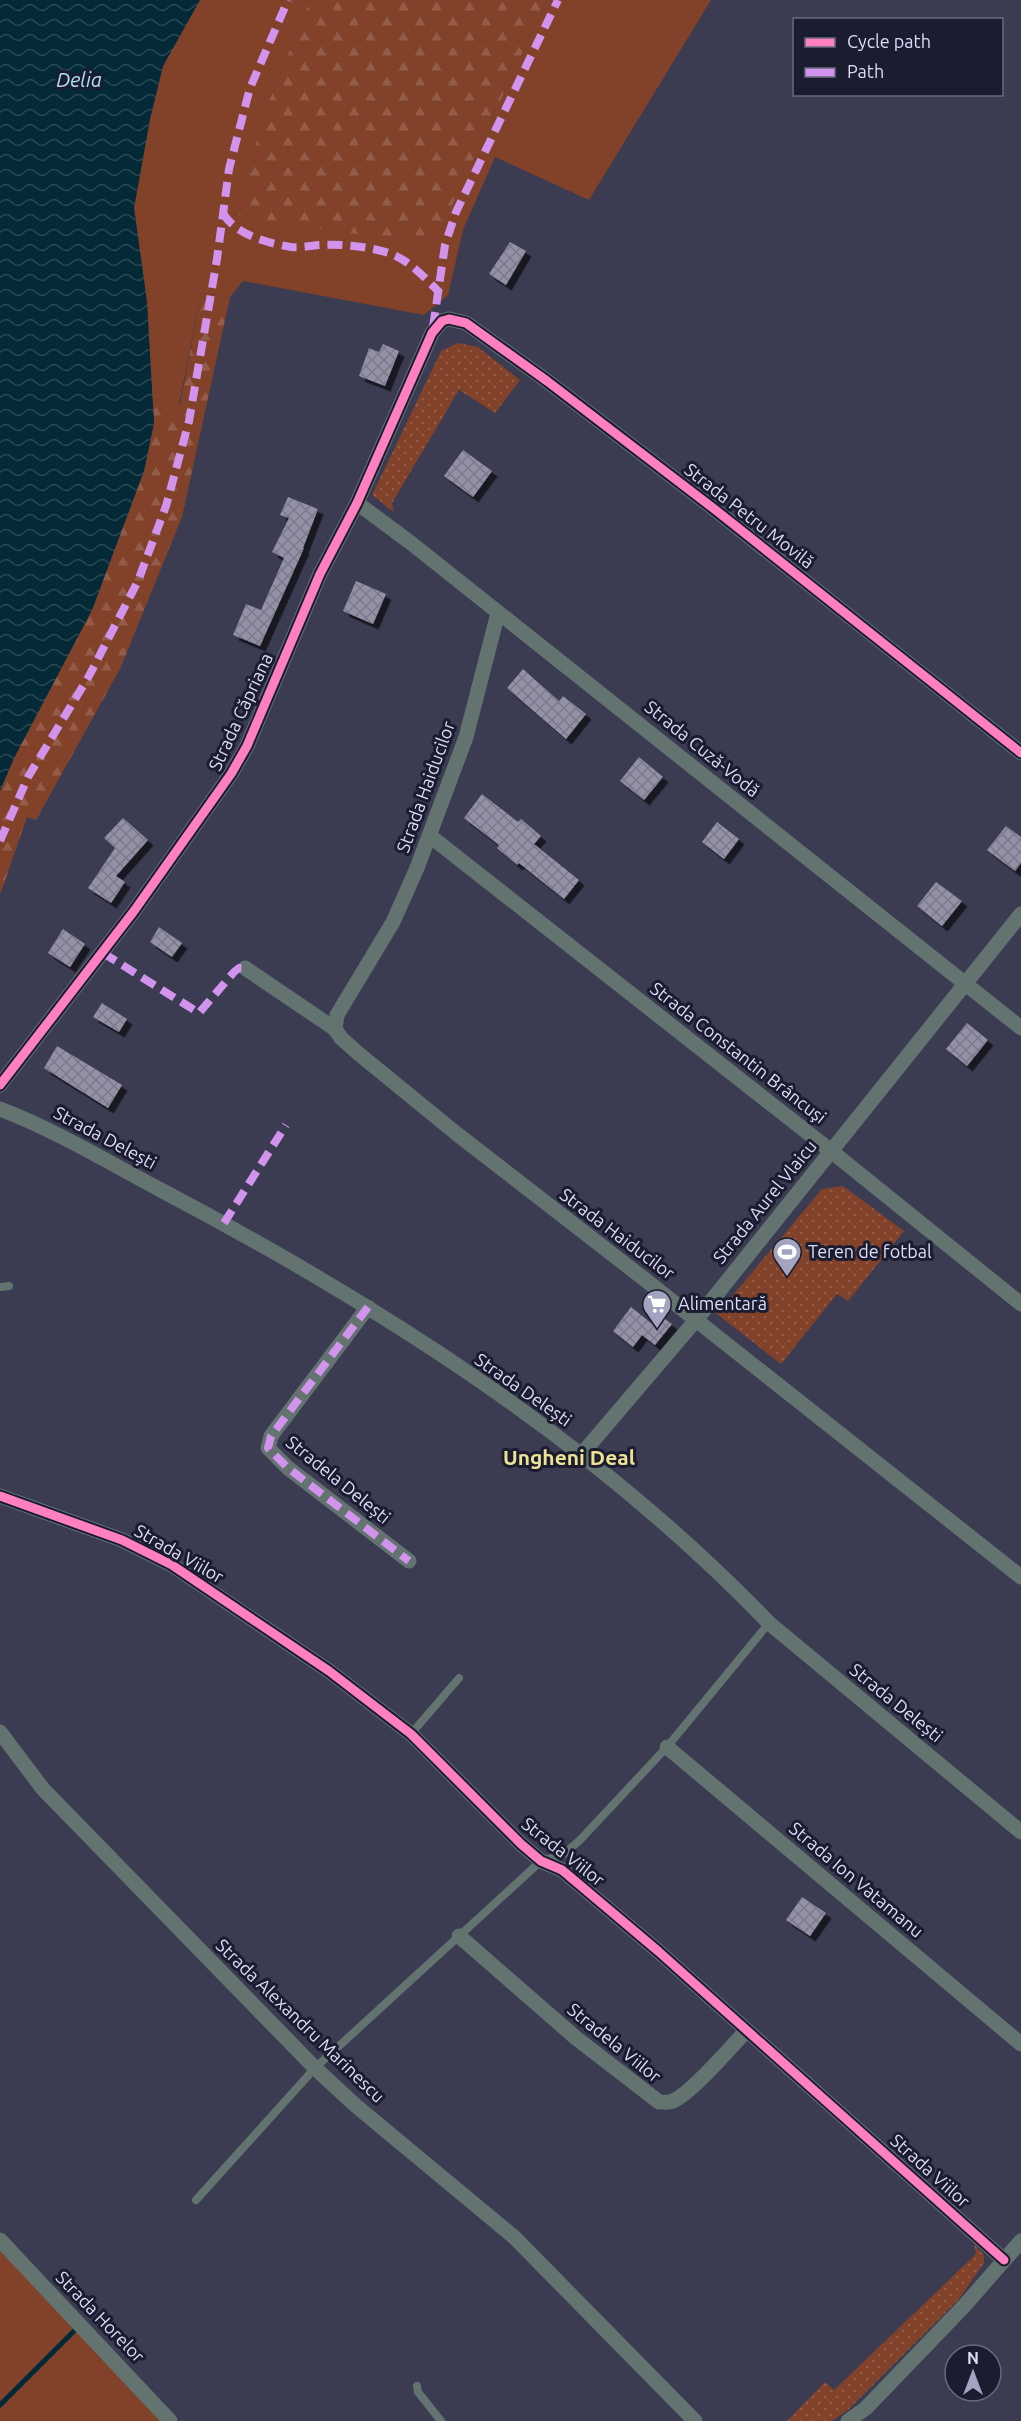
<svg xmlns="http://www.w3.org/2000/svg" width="1021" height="2421" font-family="Ubuntu,sans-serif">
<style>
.green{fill:#824129}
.forest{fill:url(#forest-firs)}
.garden{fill:url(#garden-dots)}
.water{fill:url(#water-waves)}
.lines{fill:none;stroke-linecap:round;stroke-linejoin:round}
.stream{stroke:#052a37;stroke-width:5}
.building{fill:url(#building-cross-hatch);filter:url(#shadow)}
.lane{stroke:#627370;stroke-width:8}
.street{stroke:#627370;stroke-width:15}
.quiet{stroke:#d193ec;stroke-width:8;stroke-dasharray:15 8;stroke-linecap:butt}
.cycleway-casing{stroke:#1b1c2f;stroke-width:13}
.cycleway{stroke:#ff80c0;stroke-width:9}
.labels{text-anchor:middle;stroke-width:6;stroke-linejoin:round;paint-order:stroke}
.street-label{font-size:18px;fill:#dbddf9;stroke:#1b1c2f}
.poi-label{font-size:18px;fill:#dbddf9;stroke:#1b1c2f;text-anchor:start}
.water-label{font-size:20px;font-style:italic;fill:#abe2f5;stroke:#1b1c2f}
.quarter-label{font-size:21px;font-weight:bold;fill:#eee394;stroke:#1b1c2f}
</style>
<defs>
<pattern id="forest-firs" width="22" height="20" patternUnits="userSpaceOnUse" patternTransform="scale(1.5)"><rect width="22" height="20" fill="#824129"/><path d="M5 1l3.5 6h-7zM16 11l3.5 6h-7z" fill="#935c49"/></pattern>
<pattern id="garden-dots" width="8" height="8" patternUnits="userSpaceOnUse" patternTransform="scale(1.5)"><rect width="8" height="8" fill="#824129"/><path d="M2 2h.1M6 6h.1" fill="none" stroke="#935c49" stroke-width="1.8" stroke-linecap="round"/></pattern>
<pattern id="water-waves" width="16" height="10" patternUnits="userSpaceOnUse" patternTransform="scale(1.5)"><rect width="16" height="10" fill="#052a37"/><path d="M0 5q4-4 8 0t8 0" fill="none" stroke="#294855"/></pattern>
<pattern id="building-cross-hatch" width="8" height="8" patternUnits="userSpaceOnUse" patternTransform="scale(1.5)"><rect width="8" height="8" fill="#9490a5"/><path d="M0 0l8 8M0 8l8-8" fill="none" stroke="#7b798a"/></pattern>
<filter id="shadow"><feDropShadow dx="5.5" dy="5.5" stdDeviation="0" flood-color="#0009"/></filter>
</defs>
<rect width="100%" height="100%" fill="#3b3b52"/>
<g class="green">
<path d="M 200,0 L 310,0 L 262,118 L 432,246 L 547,0 L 711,0 L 589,200 L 495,157 L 463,230 L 448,295 L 424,315 L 243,281 L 230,297 L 201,293 L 179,405 L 152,398 L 147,302 L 134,208 L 150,119 L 163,66 Z"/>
<path d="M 0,2247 L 165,2421 L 0,2421 Z"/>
</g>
<g class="forest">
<path d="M 310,0 L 547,0 L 433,246 L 239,216 L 262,118 Z"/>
<path d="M 201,293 L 230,297 L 182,517 L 120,669 L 36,820 L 27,817 L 0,895 L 0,791 L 14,758 L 92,610 L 144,471 L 154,423 L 152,398 L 180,405 Z"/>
</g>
<g class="garden">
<path d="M 458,343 L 478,347 L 520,380 L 495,413 L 459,390 L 392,503 L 394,512 L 372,495 L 441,351 Z"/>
<path d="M 843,1186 L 904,1231 L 848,1301 L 837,1294 L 781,1364 L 717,1314 L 822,1189 Z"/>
<path d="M 974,2244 L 984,2255 L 984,2263 L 959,2299 L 848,2410 L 832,2421 L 787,2421 L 825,2382 L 834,2390 L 976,2254 Z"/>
</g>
<path class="water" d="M 0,0 L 200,0 L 163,66 L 150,119 L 134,208 L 147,302 L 154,423 L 144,471 L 92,610 L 14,758 L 0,791 Z"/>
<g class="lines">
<path class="stream" d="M 0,2405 L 74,2331"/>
</g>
<g class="building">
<path d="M 510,242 L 526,251 L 506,285 L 489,274 Z"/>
<path d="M 383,344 L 399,351 L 385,386 L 359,376 L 369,348 L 379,352 Z"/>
<path d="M 463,450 L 492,471 L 473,497 L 444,476 Z"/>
<path d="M 288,497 L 318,509 L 303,548 L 304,548 L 260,646 L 233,635 L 246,604 L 261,610 L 284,558 L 272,552 L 289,518 L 280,515 Z"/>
<path d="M 356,581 L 386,594 L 373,624 L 343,611 Z"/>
<path d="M 523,669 L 559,701 L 563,696 L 586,714 L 566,739 L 507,688 Z"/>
<path d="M 639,757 L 663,777 L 644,800 L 620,781 Z"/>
<path d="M 482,794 L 518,822 L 521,819 L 541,836 L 534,844 L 579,880 L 564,899 L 519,863 L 517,865 L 497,848 L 499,845 L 464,818 Z"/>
<path d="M 123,818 L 148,840 L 116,876 L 125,882 L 111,903 L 88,888 L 115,848 L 104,838 Z"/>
<path d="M 717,822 L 739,839 L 724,859 L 702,842 Z"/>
<path d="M 1006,826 L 1021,837 L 1021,863 L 1015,871 L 987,850 Z"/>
<path d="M 936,882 L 962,901 L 942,926 L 917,906 Z"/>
<path d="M 159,927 L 182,943 L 172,957 L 150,942 Z"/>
<path d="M 63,929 L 85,944 L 70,967 L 48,953 Z"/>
<path d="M 102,1003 L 127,1019 L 119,1032 L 93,1017 Z"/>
<path d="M 967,1023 L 988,1040 L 967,1066 L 946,1049 Z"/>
<path d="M 57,1046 L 122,1085 L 108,1108 L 44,1068 Z"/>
<path d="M 631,1307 L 651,1323 L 658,1314 L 672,1324 L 655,1345 L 642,1335 L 633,1347 L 613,1331 Z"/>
<path d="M 802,1897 L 826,1913 L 810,1936 L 786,1920 Z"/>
</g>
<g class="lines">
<g class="lane">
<path d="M 0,1287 L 9,1286"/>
<path d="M 411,1734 L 459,1678"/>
<path d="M 196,2200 L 315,2068 L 541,1861 L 564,1854 L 580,1840 L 667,1747 L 769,1623"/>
<path d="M 417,2386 L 418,2392 L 441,2421"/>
</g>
<g class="street">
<path d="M 357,503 L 411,543 L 1021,1028"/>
<path d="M 430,836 L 831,1151 L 1021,1304"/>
<path d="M 245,968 L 335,1029 L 341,1038 L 359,1054 L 457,1134 L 643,1278 L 1021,1577"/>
<path d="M 335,1029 L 337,1015 L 393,922 L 417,868 L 466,737 L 498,613"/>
<path d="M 0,1085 L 134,911 L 231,774 L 247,746 L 320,574 L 357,503 L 432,333 L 442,321 L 449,319 L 466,323 L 547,381 L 713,508 L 1021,753"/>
<path d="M 0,1109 C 55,1130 106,1161 159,1189 C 379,1305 595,1442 769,1623 L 1021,1832"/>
<path d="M 368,1307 L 271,1436 L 268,1448 L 288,1468 L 409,1561"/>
<path d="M 581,1455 L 696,1320 L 1021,914"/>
<path d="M 0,1496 L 122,1540 L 172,1565 L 329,1671 L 411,1734 L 521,1844 L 541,1861 L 562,1870 L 658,1951 L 1004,2260"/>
<path d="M 0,1732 L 43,1789 L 315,2068 L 355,2105 L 514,2237 L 695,2421"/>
<path d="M 667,1747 L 1021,2044"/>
<path d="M 459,1936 L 576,2038 L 659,2102 C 664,2102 668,2103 673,2101 C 692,2093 730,2048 746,2031"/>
<path d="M 0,2240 L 170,2421"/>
<path d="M 848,2421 L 866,2408 L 965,2305 L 1021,2241"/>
</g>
<g class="quiet">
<path d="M 223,213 C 235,235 268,243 291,247 C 300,248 310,246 319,245 C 342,244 366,246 389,253 C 409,260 425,278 440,293"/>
<path d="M 433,327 L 445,245 L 456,212 L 558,0"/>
<path d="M 0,841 L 28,777 L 89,676 L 138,581 L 166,506 L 189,421 L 217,259 L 229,169 L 250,88 L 288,0"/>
<path d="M 103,953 L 199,1013 L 234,972 L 239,968 L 245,968"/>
<path d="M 224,1223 L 286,1125"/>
<path d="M 368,1307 L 271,1436 L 268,1448 L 288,1468 L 409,1561"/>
</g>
<g class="cycleway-casing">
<g id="cycleway">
<path d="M 0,1085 L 134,911 L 231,774 L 247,746 L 320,574 L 357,503 L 432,333 L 442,321 L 449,319 L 466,323 L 547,381 L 713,508 L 1021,753"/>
<path d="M 0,1496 L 122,1540 L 172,1565 L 329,1671 L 411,1734 L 521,1844 L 541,1861 L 562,1870 L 658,1951 L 1004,2260"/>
</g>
</g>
<use href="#cycleway" class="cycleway"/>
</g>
<defs>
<g id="stadium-pin" transform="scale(1.5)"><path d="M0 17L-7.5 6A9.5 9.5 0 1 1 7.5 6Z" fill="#a3a4bf" stroke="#1b1c2f"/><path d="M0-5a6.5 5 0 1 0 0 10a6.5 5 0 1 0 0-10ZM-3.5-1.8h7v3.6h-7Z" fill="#fff"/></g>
<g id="supermarket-pin" transform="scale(1.5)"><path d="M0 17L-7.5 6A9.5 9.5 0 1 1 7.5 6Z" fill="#a3a4bf" stroke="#1b1c2f"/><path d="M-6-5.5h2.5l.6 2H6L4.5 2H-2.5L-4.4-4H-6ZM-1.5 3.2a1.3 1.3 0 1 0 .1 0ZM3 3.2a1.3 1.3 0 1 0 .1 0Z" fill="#fff"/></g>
</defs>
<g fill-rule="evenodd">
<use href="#stadium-pin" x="787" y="1252"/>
<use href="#supermarket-pin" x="657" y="1304"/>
</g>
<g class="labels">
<g class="street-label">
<text transform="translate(749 516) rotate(38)" y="6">Strada Petru Movilă</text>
<text transform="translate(241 712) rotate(-65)" y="6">Strada Căpriana</text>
<text transform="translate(702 749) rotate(39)" y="6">Strada Cuză-Vodă</text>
<text transform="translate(426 787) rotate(-70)" y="6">Strada Haiducilor</text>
<text transform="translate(738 1053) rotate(38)" y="6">Strada Constantin Brâncuşi</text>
<text transform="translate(105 1138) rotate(28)" y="6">Strada Delești</text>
<text transform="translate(765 1202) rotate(-51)" y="6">Strada Aurel Vlaicu</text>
<text transform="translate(617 1234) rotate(37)" y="6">Strada Haiducilor</text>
<text transform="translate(523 1390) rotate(35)" y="6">Strada Delești</text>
<text transform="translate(338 1480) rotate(39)" y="6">Stradela Delești</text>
<text transform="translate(179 1554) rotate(30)" y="6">Strada Viilor</text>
<text transform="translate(896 1703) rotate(39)" y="6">Strada Delești</text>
<text transform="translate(563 1852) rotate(38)" y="6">Strada Viilor</text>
<text transform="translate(856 1880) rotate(40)" y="6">Strada Ion Vatamanu</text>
<text transform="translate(300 2021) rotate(44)" y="6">Strada Alexandru Marinescu</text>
<text transform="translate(614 2043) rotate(39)" y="6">Stradela Viilor</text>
<text transform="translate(930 2171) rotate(42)" y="6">Strada Viilor</text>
<text transform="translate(100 2317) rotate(46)" y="6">Strada Horelor</text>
</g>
<g class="poi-label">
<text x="808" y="1258">Teren de fotbal</text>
<text x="678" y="1310">Alimentară</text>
</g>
<g class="water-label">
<text x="79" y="87">Delia</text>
</g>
<g class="quarter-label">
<text x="569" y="1465">Ungheni Deal</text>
</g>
</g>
<rect x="793" y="18" width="210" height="78" fill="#1b1c2f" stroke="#686980" stroke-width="1.5"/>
<rect x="805" y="38" width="30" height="9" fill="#ff80c0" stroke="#686980" stroke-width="1.5"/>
<text x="847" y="48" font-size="18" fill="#dbddf9">Cycle path</text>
<rect x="805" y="68" width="30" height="9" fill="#d193ec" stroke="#686980" stroke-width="1.5"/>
<text x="847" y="78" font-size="18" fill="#dbddf9">Path</text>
<g transform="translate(973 2373)"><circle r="28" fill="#1b1c2f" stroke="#686980" stroke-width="1.5"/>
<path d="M0-4.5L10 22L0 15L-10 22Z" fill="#a3a4bf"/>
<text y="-9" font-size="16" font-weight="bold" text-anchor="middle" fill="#dbddf9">N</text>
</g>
</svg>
